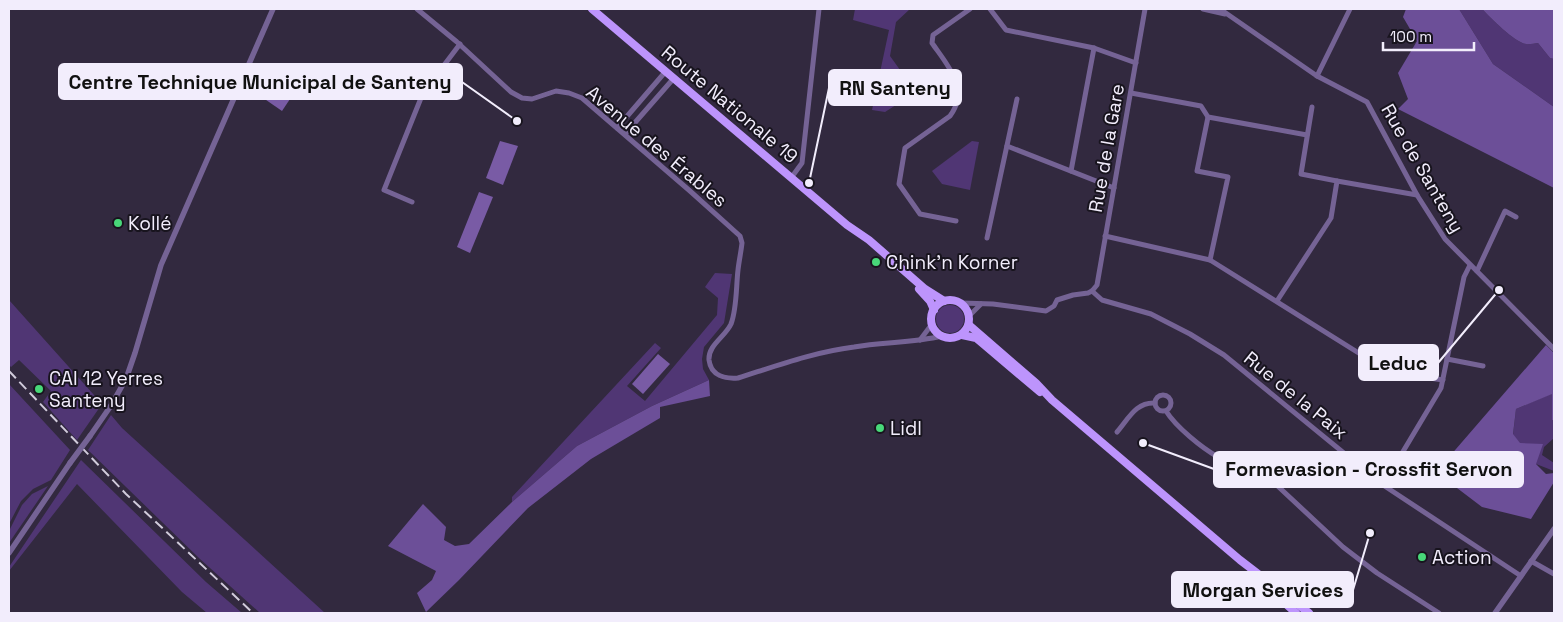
<svg xmlns="http://www.w3.org/2000/svg" width="1563" height="622" font-family="'Space Grotesk',sans-serif">
<style>
.green{fill:#503674}
.forest{fill:#6c4f98}
.water{fill:#795ba5}
.lines{fill:none;stroke-linecap:round;stroke-linejoin:round}
.minor{stroke:#756395;stroke-width:5}
.tertiary{stroke:#756395;stroke-width:5.5}
.primary{stroke:#bd94fc;stroke-width:8}
.rail{stroke:#d1cbdb;stroke-width:2;stroke-dasharray:10 5;stroke-linecap:butt}
.tertiary-bridge{stroke:#756395;stroke-width:5.5}
.poi-dot{fill:#48d779;stroke:#18141e;stroke-width:2}
.labels{text-anchor:middle;stroke-width:4;stroke-linejoin:round;paint-order:stroke}
.street-label{font-size:19px;fill:#f2edfc;stroke:#18141e}
.poi-label{font-size:19px;fill:#f2edfc;stroke:#18141e;text-anchor:start}
.leader{fill:none;stroke:#f2edfc;stroke-width:2}
.callout-dot{fill:#f2edfc;stroke:#18141e;stroke-width:2}
.callout{fill:#f2edfc;stroke:#f2edfc;stroke-width:2}
.callout-label{font-size:20px;text-anchor:middle;font-weight:bold;fill:#111}
</style>
<rect width="100%" height="100%" fill="#32293f"/>
<g class="green">
<path d="M 855,9 L 910,9 L 896,22 L 890,56 L 908,81 L 914,79 L 921,89 L 885,112 L 872,110 L 889,30 L 853,20 Z"/>
<path d="M 1459,9 L 1482,9 C 1491,18 1514,42 1526,44 C 1529,45 1535,43 1538,43 L 1550,58 L 1554,59 L 1554,107 L 1493,64 Z"/>
<path d="M 972,141 L 979,142 L 970,190 L 942,184 L 932,171 Z"/>
<path d="M 715,273 L 732,274 L 724,323 L 704,347 L 702,359 L 703,369 L 709,380 L 652,406 L 577,446 L 512,502 L 512,497 L 655,343 L 661,348 L 627,386 L 645,401 L 717,315 L 718,298 L 705,287 Z"/>
<path d="M 9,300 L 102,404 L 77,440 L 43,402 L 51,391 L 19,360 L 11,367 L 9,365 Z"/>
<circle cx="950" cy="319" r="14"/>
<path d="M 9,384 L 70,450 L 51,480 L 33,489 L 21,501 L 9,524 Z"/>
<path d="M 1553,393 L 1552,420 L 1554,421 L 1554,438 L 1544,447 L 1542,455 L 1554,463 L 1554,471 L 1536,464 L 1513,435 L 1516,409 Z"/>
<path d="M 111,415 L 122,428 L 325,613 L 260,613 L 200,559 L 88,450 Z"/>
<path d="M 81,460 L 206,582 L 242,613 L 207,613 L 182,592 L 77,484 L 9,571 L 9,567 Z"/>
<path d="M 48,486 L 9,543 L 9,531 L 22,505 L 32,494 Z"/>
</g>
<g class="forest">
<path d="M 1406,9 L 1459,9 L 1493,64 L 1554,107 L 1554,188 L 1398,109 L 1408,99 L 1398,73 L 1417,41 L 1403,17 Z"/>
<path d="M 1482,9 L 1552,9 L 1554,10 L 1554,59 L 1550,58 L 1538,43 C 1535,43 1529,45 1526,44 C 1514,42 1491,18 1482,9 Z"/>
<path d="M 1546,345 L 1554,353 L 1554,421 L 1552,420 L 1552,394 L 1516,409 L 1513,434 L 1520,443 L 1543,444 L 1536,464 L 1546,474 L 1554,473 L 1554,482 L 1531,519 L 1482,507 L 1457,488 L 1424,486 Z"/>
<path d="M 709,380 L 710,396 L 660,407 L 660,418 L 591,459 L 528,508 L 459,580 L 426,612 L 417,593 L 432,580 L 436,571 L 388,546 L 423,504 L 446,527 L 444,540 L 455,546 L 469,544 L 512,502 L 577,446 L 652,406 Z"/>
</g>
<g class="water">
<path d="M 264,81 L 290,99 L 282,111 L 256,93 Z"/>
<path d="M 500,141 L 518,146 L 503,185 L 486,178 Z"/>
<path d="M 479,192 L 493,197 L 470,253 L 457,247 Z"/>
<path d="M 658,354 L 670,364 L 643,394 L 632,384 Z"/>
</g>
<g class="lines">
<g class="minor">
<path d="M 417,9 L 457,42 L 511,92 L 522,98 L 532,99 L 556,91 L 569,93 L 582,98 L 690,191 L 740,236 L 742,243 C 741,252 739,261 738,270 C 736,287 737,308 731,324 C 725,337 708,345 709,360 C 711,376 725,379 738,378 C 776,366 814,352 854,347 C 883,342 913,343 942,336"/>
<path d="M 990,9 L 1006,30 L 1094,48 L 1136,63"/>
<path d="M 1203,9 L 1225,14"/>
<path d="M 1220,9 L 1317,76 L 1367,102 L 1417,195 L 1445,239 L 1554,349"/>
<path d="M 1317,76 L 1350,9"/>
<path d="M 1131,93 L 1201,106 L 1208,117 L 1307,135"/>
<path d="M 1208,117 L 1197,171 L 1228,177 L 1210,260"/>
<path d="M 617,128 L 666,71"/>
<path d="M 625,134 L 674,78"/>
<path d="M 1007,146 L 1114,188"/>
<path d="M 1071,171 L 1094,48"/>
<path d="M 791,178 L 802,163 L 819,9"/>
<path d="M 1337,181 L 1417,195"/>
<path d="M 412,202 L 384,190 L 423,93 L 460,44"/>
<path d="M 956,221 L 920,214 L 899,184 L 905,148 L 950,116 C 970,89 948,66 932,43 L 933,35 L 970,9"/>
<path d="M 1105,236 L 1210,260 L 1389,372 L 1443,380"/>
<path d="M 987,238 L 1017,99"/>
<path d="M 1477,271 L 1505,211 L 1516,217"/>
<path d="M 1092,291 L 1102,300 L 1151,314 L 1190,334 L 1224,355 L 1383,485 L 1521,576"/>
<path d="M 1092,291 L 1097,285 L 1145,9"/>
<path d="M 1277,301 L 1331,218 L 1337,181 L 1301,174 L 1312,107"/>
<path d="M 961,303 L 993,304 L 1046,311 L 1054,306 L 1057,300 L 1073,295 L 1088,293 L 1092,291"/>
<path d="M 969,316 L 981,304"/>
<path d="M 920,340 L 932,324"/>
<path d="M 1447,359 L 1483,366"/>
<circle cx="1163" cy="403" r="8"/>
<path d="M 1166,411 C 1176,427 1202,448 1218,457 C 1224,460 1231,459 1237,461 C 1248,464 1259,470 1268,477 L 1343,547 L 1377,573 L 1439,613"/>
<path d="M 1117,432 C 1129,418 1136,402 1155,403"/>
<path d="M 1383,485 L 1441,388 L 1464,277 L 1470,265"/>
<path d="M 1531,561 L 1554,574"/>
</g>
<g class="tertiary">
<path d="M 90,436 L 110,407 L 126,379 L 135,353 L 161,265 L 273,9"/>
<path d="M 9,553 L 70,463"/>
<path d="M 1495,613 L 1554,529"/>
</g>
<g class="primary">
<path d="M 592,9 L 847,225 L 869,240 L 925,289 L 944,301"/>
<path d="M 919,289 L 930,301 L 934,310"/>
<circle cx="950" cy="319" r="19"/>
<path d="M 969,325 L 1036,383 L 1052,400 L 1240,560 L 1309,613"/>
<path d="M 962,335 L 976,338 L 982,343 L 1040,392"/>
<path d="M 1257,578 L 1296,613"/>
</g>
<path class="rail" d="M 9,371 L 126,494 L 253,613"/>
<path class="tertiary-bridge" d="M 70,463 L 90,436"/>
</g>
<g class="poi-dot">
<circle cx="118" cy="223" r="5"/>
<circle cx="876" cy="262" r="5"/>
<circle cx="39" cy="389" r="5"/>
<circle cx="880" cy="428" r="5"/>
<circle cx="1422" cy="557" r="5"/>
</g>
<g class="labels">
<g class="street-label">
<text transform="translate(730 104) rotate(40)" y="7">Route Nationale 19</text>
<text transform="translate(657 146) rotate(40)" y="7">Avenue des Érables</text>
<text transform="translate(1106 148) rotate(-80)" y="7">Rue de la Gare</text>
<text transform="translate(1423 168) rotate(60)" y="7">Rue de Santeny</text>
<text transform="translate(1296 395) rotate(39)" y="7">Rue de la Paix</text>
</g>
<g class="poi-label">
<text x="128" y="230">Kollé</text>
<text x="886" y="269">Chink'n Korner</text>
<text x="49" y="385">CAI 12 Yerres<tspan x="49" dy="22">Santeny</tspan></text>
<text x="890" y="435">Lidl</text>
<text x="1432" y="564">Action</text>
</g>
</g>
<path class="leader" d="M517 121L462 82M809 183L829 88M1499 290L1438 363M1143 443L1214 469M1370 533L1353 590"/>
<g class="callout-dot">
<circle cx="517" cy="121" r="5"/>
<circle cx="809" cy="183" r="5"/>
<circle cx="1499" cy="290" r="5"/>
<circle cx="1143" cy="443" r="5"/>
<circle cx="1370" cy="533" r="5"/>
</g>
<g class="callout">
<rect x="59" y="64" width="403" height="35" rx="5"/>
<rect x="829" y="70" width="132" height="35" rx="5"/>
<rect x="1359" y="345" width="79" height="35" rx="5"/>
<rect x="1214" y="452" width="309" height="35" rx="5"/>
<rect x="1172" y="572" width="181" height="35" rx="5"/>
</g>
<g class="callout-label">
<text x="260" y="89">Centre Technique Municipal de Santeny</text>
<text x="895" y="95">RN Santeny</text>
<text x="1398" y="370">Leduc</text>
<text x="1369" y="476">Formevasion - Crossfit Servon</text>
<text x="1263" y="597">Morgan Services</text>
</g>
<rect width="1563" height="622" fill="none" stroke="#f2edfc" stroke-width="20"/>
<path d="M1383 42v8h91v-8" fill="none" stroke="#f2edfc" stroke-width="2.5"/>
<text x="1390" y="42" font-size="15" fill="#f2edfc" stroke="#18141e" stroke-width="4" paint-order="stroke">100 m</text>
</svg>
